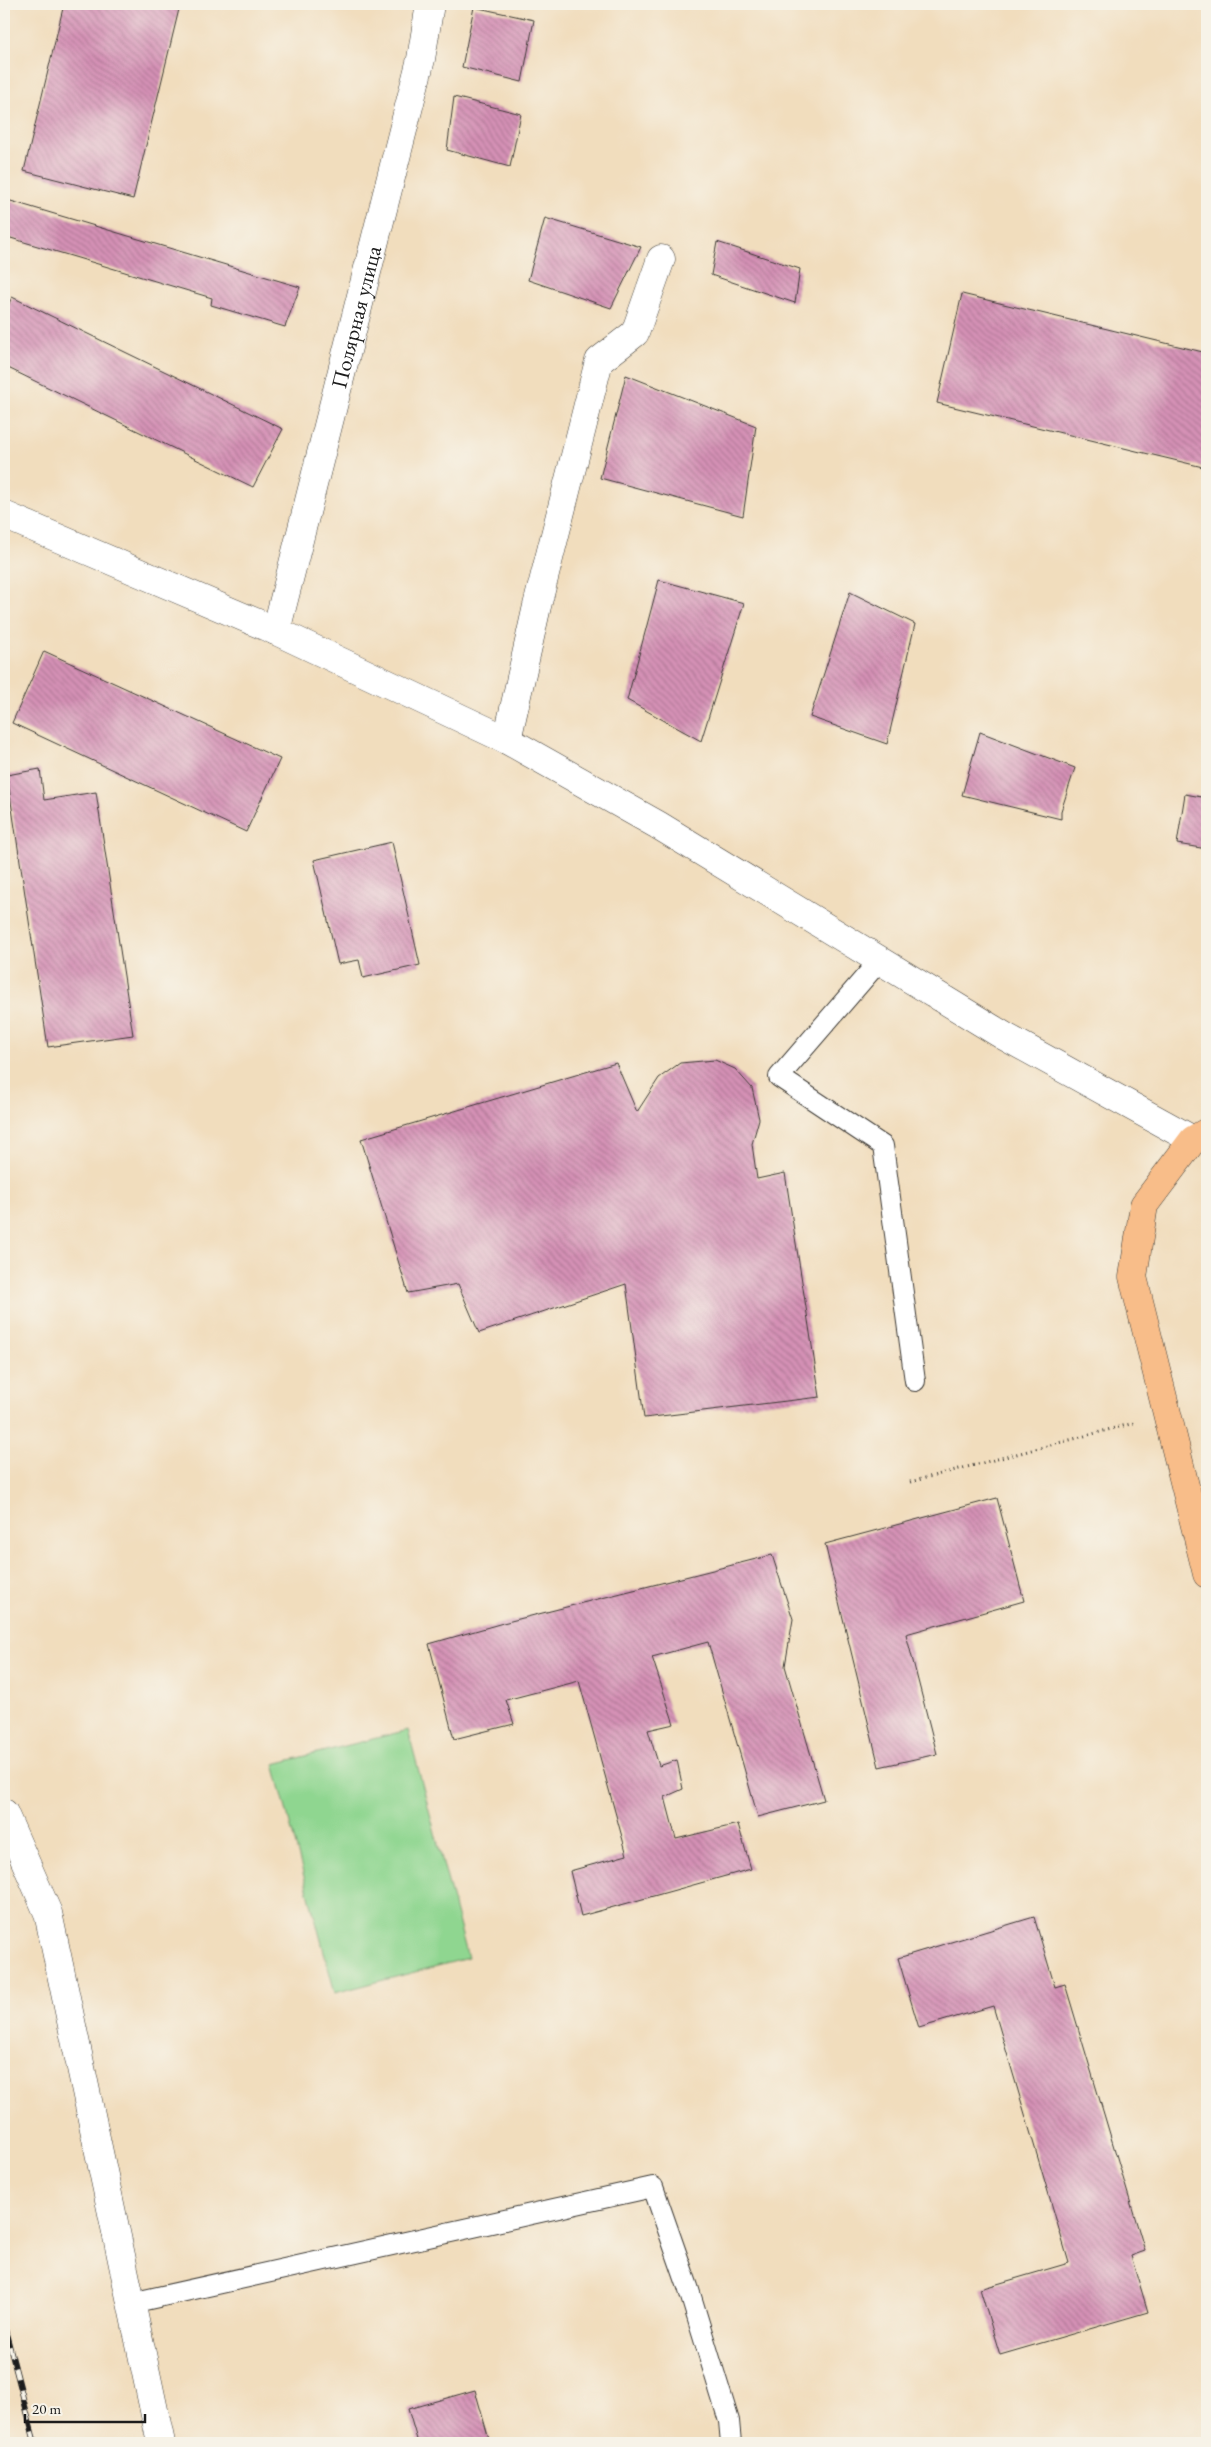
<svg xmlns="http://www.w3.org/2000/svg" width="1211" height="2447" font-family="'EB Garamond',serif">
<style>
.grass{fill:#8fd690;stroke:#567956}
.building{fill:url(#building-back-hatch)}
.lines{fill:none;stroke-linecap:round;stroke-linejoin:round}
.service-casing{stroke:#3c3934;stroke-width:22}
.minor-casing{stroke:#3c3934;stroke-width:29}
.primary-casing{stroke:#3c3934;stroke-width:29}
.path{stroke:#3c3934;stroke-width:3;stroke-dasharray:1 4;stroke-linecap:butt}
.service{stroke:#fff;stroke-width:20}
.minor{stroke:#fff;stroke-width:28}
.primary{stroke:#f8bd89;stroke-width:28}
.rail-casing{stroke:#1c1c1c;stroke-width:5.5}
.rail{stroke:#f7f3e8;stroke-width:4;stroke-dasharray:11;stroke-linecap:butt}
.labels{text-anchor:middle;stroke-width:4;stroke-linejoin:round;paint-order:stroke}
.street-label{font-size:22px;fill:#1c1c1c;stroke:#f7f3e8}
</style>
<defs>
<pattern id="building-back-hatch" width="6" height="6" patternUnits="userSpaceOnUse" patternTransform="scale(1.25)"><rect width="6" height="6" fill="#d591b6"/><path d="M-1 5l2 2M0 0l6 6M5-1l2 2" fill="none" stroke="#ac7693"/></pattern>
</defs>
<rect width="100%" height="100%" fill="#f7f3e8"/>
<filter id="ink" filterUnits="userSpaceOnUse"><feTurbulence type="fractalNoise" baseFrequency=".02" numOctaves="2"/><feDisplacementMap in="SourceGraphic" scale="10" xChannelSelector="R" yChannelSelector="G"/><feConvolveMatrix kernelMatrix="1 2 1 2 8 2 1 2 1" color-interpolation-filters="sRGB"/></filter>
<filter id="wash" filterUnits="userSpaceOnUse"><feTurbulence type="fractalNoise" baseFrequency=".0096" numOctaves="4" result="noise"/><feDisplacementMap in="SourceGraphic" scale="20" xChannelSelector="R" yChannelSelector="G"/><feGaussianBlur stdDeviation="1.12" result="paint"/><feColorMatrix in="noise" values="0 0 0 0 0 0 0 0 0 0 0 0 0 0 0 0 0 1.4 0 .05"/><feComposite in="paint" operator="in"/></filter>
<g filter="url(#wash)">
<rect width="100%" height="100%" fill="#f1ddbd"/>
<path class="grass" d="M 408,1730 L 468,1958 L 335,1993 L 274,1764 Z"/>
<g id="blocks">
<g class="building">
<path d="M 64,4 L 180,5 L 133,199 L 24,171 Z"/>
<path d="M 474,7 L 534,20 L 522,82 L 462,67 Z"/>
<path d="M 454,97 L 521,114 L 510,167 L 447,150 Z"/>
<path d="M 4,199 L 300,287 L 285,327 L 211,305 L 212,298 L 4,236 Z"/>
<path d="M 545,218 L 641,247 L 611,308 L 528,280 Z"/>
<path d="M 717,242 L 800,269 L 795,303 L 711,275 Z"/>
<path d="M 962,294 L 1207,353 L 1207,468 L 937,403 Z"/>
<path d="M 12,297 L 283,429 L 253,487 L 4,366 L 4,314 Z"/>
<path d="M 626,375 L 756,426 L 743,516 L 600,478 Z"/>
<path d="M 659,580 L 744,603 L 701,741 L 627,700 Z"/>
<path d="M 850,592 L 915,624 L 887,744 L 810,717 Z"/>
<path d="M 44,651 L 280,759 L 246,832 L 12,723 Z"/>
<path d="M 980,732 L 1075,768 L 1061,811 L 1061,819 L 962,795 Z"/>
<path d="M 40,769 L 44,800 L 96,792 L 133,1035 L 48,1047 L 7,775 Z"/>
<path d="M 1185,794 L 1207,798 L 1207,849 L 1177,844 Z"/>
<path d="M 392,842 L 420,965 L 363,978 L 359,960 L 338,964 L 314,860 Z"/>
<path d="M 715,1060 L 735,1069 L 752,1088 L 759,1119 L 752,1144 L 757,1179 L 785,1173 L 820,1397 L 644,1418 L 626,1284 L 479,1333 L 458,1284 L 408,1293 L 361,1139 L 616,1063 L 637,1112 L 659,1078 L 680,1063 Z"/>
<path d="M 997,1498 L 1024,1601 L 906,1634 L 937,1754 L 879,1767 L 825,1544 Z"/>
<path d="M 772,1555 L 793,1619 L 785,1666 L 824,1800 L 758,1817 L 708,1642 L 652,1657 L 674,1724 L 648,1730 L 659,1766 L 677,1760 L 683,1789 L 665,1797 L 676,1839 L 738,1824 L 751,1869 L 581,1916 L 570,1871 L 627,1855 L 579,1681 L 506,1700 L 514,1724 L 454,1739 L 429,1644 L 503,1623 Z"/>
<path d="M 1034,1917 L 1055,1987 L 1065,1984 L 1145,2251 L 1131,2256 L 1148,2312 L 1000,2355 L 980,2289 L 1069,2263 L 993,2006 L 919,2028 L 898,1958 Z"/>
<path d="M 475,2390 L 490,2443 L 418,2443 L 408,2409 Z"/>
</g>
</g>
</g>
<g filter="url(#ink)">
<use href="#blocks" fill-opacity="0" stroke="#3c3934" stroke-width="1"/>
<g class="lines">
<g class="service-casing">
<g id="service">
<path d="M 880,960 L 779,1077 L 883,1146 L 915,1381"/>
<path d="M 131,2303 L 653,2187 L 688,2287 L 729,2421 L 731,2443"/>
</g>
</g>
<g class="minor-casing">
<g id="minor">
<path d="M 4,515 L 276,631 L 507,740 L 658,825 L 1004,1036 L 1193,1140"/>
<path id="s1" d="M 276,631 L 421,59 L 430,4"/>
<path d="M 507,740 L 537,606 L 599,361 L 635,333 L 661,259"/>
<path d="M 4,1813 L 48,1913 L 161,2443"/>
</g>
</g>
<g class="primary-casing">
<path id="primary" d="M 1207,1132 L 1193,1140 L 1144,1205 L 1133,1277 L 1207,1574"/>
</g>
<path class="path" d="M 910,1482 L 1134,1423"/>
<use href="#service" class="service"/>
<use href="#minor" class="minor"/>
<use href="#primary" class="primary"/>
<g class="rail-casing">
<path id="rail" d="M 4,2325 L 35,2443"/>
</g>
<use href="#rail" class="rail"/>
</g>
</g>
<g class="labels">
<g class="street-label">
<text dy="8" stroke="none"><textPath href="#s1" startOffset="324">Полярная улица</textPath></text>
</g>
</g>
<rect width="1211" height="2447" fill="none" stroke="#f7f3e8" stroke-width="20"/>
<path d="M25 2414v8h120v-8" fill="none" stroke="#1c1c1c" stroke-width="2.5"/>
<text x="32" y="2414" font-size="15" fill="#1c1c1c" stroke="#f7f3e8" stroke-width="4" paint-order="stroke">20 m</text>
</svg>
